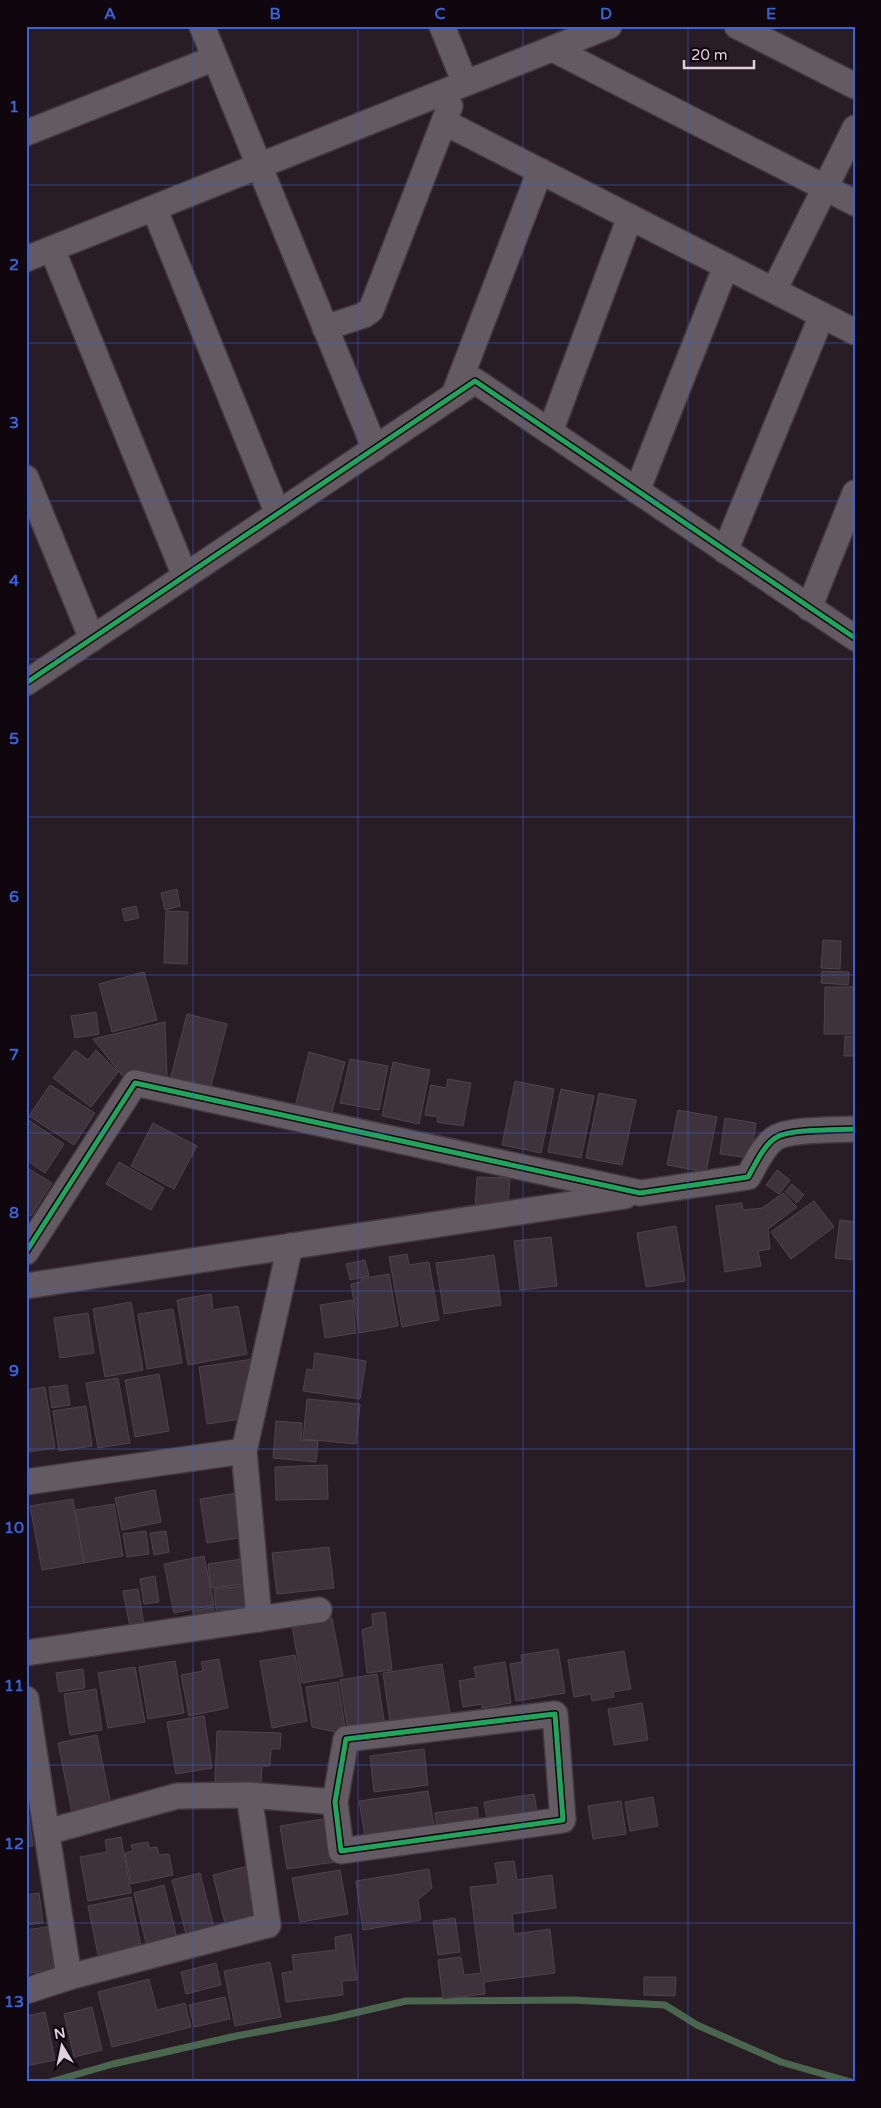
<svg xmlns="http://www.w3.org/2000/svg" width="881" height="2108" font-family="'Varela Round',sans-serif">
<style>
.lines{fill:none;stroke-linecap:round;stroke-linejoin:round}
.stream{stroke:#4a664e;stroke-width:7}
.building{fill:#3e333b;stroke:#4f434c}
.minor-casing{stroke:#42383f;stroke-width:28}
.minor{stroke:#645a61;stroke-width:25}
.cycleway-casing{stroke:#10060d;stroke-width:8}
.cycleway{stroke:#20a55d;stroke-width:5}
.grid{fill:none;stroke:#3a62d9;stroke-width:1;stroke-opacity:0.55}
.neatline{fill:none;stroke:#3a62d9;stroke-width:2}
.grid-label{font-size:16px;text-anchor:middle;font-weight:bold;fill:#3a62d9}
</style>
<rect width="100%" height="100%" fill="#281c25"/>
<g class="lines">
<path class="stream" d="M 50,2082 L 113,2064 L 236,2036 L 333,2018 L 406,2001 L 573,2000 L 665,2005 L 697,2025 L 781,2062 L 851,2082"/>
</g>
<g class="building">
<path d="M 177,889 L 180,906 L 165,910 L 161,893 Z"/>
<path d="M 136,906 L 139,918 L 125,921 L 122,909 Z"/>
<path d="M 166,911 L 188,912 L 187,964 L 164,963 Z"/>
<path d="M 823,940 L 841,941 L 840,969 L 821,968 Z"/>
<path d="M 822,971 L 849,972 L 848,985 L 821,983 Z"/>
<path d="M 144,972 L 157,1020 L 112,1032 L 99,984 Z"/>
<path d="M 825,987 L 855,987 L 855,1034 L 824,1034 Z"/>
<path d="M 96,1012 L 99,1034 L 75,1038 L 71,1016 Z"/>
<path d="M 187,1014 L 227,1024 L 210,1090 L 170,1080 Z"/>
<path d="M 165,1022 L 167,1077 L 128,1083 L 93,1039 Z"/>
<path d="M 845,1036 L 855,1037 L 855,1056 L 844,1056 Z"/>
<path d="M 75,1050 L 88,1060 L 96,1050 L 118,1072 L 91,1107 L 53,1078 Z"/>
<path d="M 309,1052 L 345,1062 L 331,1116 L 295,1107 Z"/>
<path d="M 350,1059 L 388,1066 L 379,1110 L 340,1103 Z"/>
<path d="M 393,1062 L 430,1070 L 419,1124 L 382,1116 Z"/>
<path d="M 448,1079 L 471,1083 L 463,1126 L 437,1122 L 438,1117 L 425,1115 L 431,1085 L 446,1088 Z"/>
<path d="M 515,1081 L 554,1089 L 541,1153 L 502,1145 Z"/>
<path d="M 50,1085 L 95,1113 L 74,1145 L 29,1116 Z"/>
<path d="M 561,1089 L 594,1096 L 581,1158 L 548,1152 Z"/>
<path d="M 599,1093 L 636,1100 L 622,1165 L 586,1158 Z"/>
<path d="M 678,1110 L 717,1117 L 706,1172 L 667,1165 Z"/>
<path d="M 725,1118 L 756,1123 L 751,1158 L 720,1154 Z"/>
<path d="M 27,1119 L 64,1144 L 45,1173 L 26,1160 Z"/>
<path d="M 153,1123 L 197,1146 L 174,1189 L 131,1166 Z"/>
<path d="M 119,1162 L 164,1188 L 151,1210 L 106,1184 Z"/>
<path d="M 26,1167 L 52,1183 L 31,1216 L 26,1213 Z"/>
<path d="M 777,1170 L 790,1180 L 779,1194 L 766,1185 Z"/>
<path d="M 477,1177 L 510,1178 L 508,1210 L 475,1209 Z"/>
<path d="M 792,1184 L 804,1195 L 797,1203 L 785,1192 Z"/>
<path d="M 783,1193 L 797,1207 L 768,1229 L 770,1249 L 758,1251 L 761,1266 L 725,1272 L 716,1206 L 742,1203 L 743,1210 L 762,1208 Z"/>
<path d="M 814,1201 L 834,1227 L 791,1259 L 771,1232 Z"/>
<path d="M 840,1220 L 855,1222 L 855,1260 L 835,1258 Z"/>
<path d="M 676,1226 L 685,1281 L 646,1287 L 637,1233 Z"/>
<path d="M 551,1237 L 557,1286 L 520,1290 L 514,1241 Z"/>
<path d="M 407,1254 L 409,1265 L 429,1262 L 439,1320 L 402,1327 L 389,1257 Z"/>
<path d="M 494,1255 L 501,1305 L 444,1314 L 436,1263 Z"/>
<path d="M 365,1260 L 369,1276 L 350,1280 L 346,1264 Z"/>
<path d="M 389,1274 L 398,1326 L 359,1333 L 351,1284 L 361,1282 L 361,1279 Z"/>
<path d="M 211,1294 L 213,1310 L 238,1306 L 247,1354 L 188,1365 L 177,1300 Z"/>
<path d="M 352,1300 L 356,1333 L 325,1338 L 320,1305 Z"/>
<path d="M 131,1302 L 143,1370 L 105,1377 L 93,1309 Z"/>
<path d="M 173,1309 L 182,1363 L 147,1369 L 138,1314 Z"/>
<path d="M 88,1313 L 94,1353 L 60,1358 L 54,1318 Z"/>
<path d="M 315,1353 L 366,1361 L 360,1399 L 303,1391 L 307,1369 L 313,1370 Z"/>
<path d="M 260,1358 L 248,1418 L 207,1424 L 199,1367 Z"/>
<path d="M 159,1374 L 169,1431 L 135,1437 L 125,1380 Z"/>
<path d="M 118,1378 L 130,1443 L 98,1448 L 86,1383 Z"/>
<path d="M 67,1385 L 70,1405 L 52,1408 L 49,1387 Z"/>
<path d="M 45,1387 L 55,1448 L 29,1452 L 26,1434 L 26,1390 Z"/>
<path d="M 307,1399 L 360,1404 L 356,1444 L 303,1439 Z"/>
<path d="M 86,1406 L 92,1446 L 59,1451 L 53,1411 Z"/>
<path d="M 276,1421 L 302,1423 L 301,1440 L 318,1441 L 316,1462 L 273,1458 Z"/>
<path d="M 327,1465 L 328,1499 L 276,1500 L 275,1467 Z"/>
<path d="M 155,1490 L 161,1522 L 122,1530 L 115,1498 Z"/>
<path d="M 237,1493 L 244,1537 L 207,1543 L 200,1499 Z"/>
<path d="M 73,1499 L 84,1563 L 42,1570 L 30,1506 Z"/>
<path d="M 114,1504 L 123,1556 L 84,1563 L 75,1510 Z"/>
<path d="M 146,1531 L 149,1554 L 127,1557 L 123,1534 Z"/>
<path d="M 166,1531 L 169,1552 L 154,1555 L 150,1533 Z"/>
<path d="M 329,1547 L 334,1588 L 277,1594 L 272,1553 Z"/>
<path d="M 204,1556 L 214,1605 L 174,1613 L 164,1564 Z"/>
<path d="M 249,1558 L 252,1583 L 211,1588 L 208,1564 Z"/>
<path d="M 155,1576 L 159,1602 L 144,1604 L 140,1579 Z"/>
<path d="M 253,1585 L 256,1614 L 217,1619 L 214,1589 Z"/>
<path d="M 138,1589 L 145,1630 L 131,1632 L 123,1591 Z"/>
<path d="M 213,1607 L 216,1621 L 196,1624 L 193,1611 Z"/>
<path d="M 385,1612 L 392,1670 L 367,1673 L 362,1630 L 373,1626 L 372,1614 Z"/>
<path d="M 332,1618 L 343,1676 L 302,1683 L 292,1626 Z"/>
<path d="M 558,1649 L 565,1693 L 516,1701 L 510,1664 L 522,1662 L 521,1655 Z"/>
<path d="M 624,1651 L 631,1689 L 613,1692 L 614,1697 L 592,1701 L 591,1694 L 574,1697 L 568,1660 Z"/>
<path d="M 295,1655 L 307,1721 L 272,1728 L 260,1661 Z"/>
<path d="M 219,1659 L 228,1708 L 189,1716 L 181,1675 L 203,1671 L 201,1662 Z"/>
<path d="M 175,1661 L 184,1713 L 148,1719 L 139,1667 Z"/>
<path d="M 505,1662 L 511,1703 L 482,1708 L 482,1704 L 463,1707 L 459,1681 L 476,1678 L 474,1667 Z"/>
<path d="M 442,1664 L 451,1719 L 391,1728 L 383,1673 Z"/>
<path d="M 135,1667 L 145,1722 L 108,1728 L 98,1673 Z"/>
<path d="M 83,1669 L 85,1688 L 59,1692 L 56,1673 Z"/>
<path d="M 377,1674 L 385,1727 L 348,1732 L 340,1680 Z"/>
<path d="M 338,1682 L 346,1734 L 312,1727 L 306,1687 Z"/>
<path d="M 96,1689 L 102,1730 L 70,1735 L 64,1694 Z"/>
<path d="M 642,1703 L 648,1740 L 614,1745 L 608,1709 Z"/>
<path d="M 204,1716 L 212,1768 L 176,1774 L 167,1722 Z"/>
<path d="M 217,1731 L 281,1733 L 280,1749 L 271,1749 L 270,1766 L 262,1766 L 261,1784 L 215,1782 Z"/>
<path d="M 97,1735 L 111,1805 L 72,1813 L 58,1743 Z"/>
<path d="M 424,1749 L 428,1785 L 374,1792 L 370,1756 Z"/>
<path d="M 428,1791 L 435,1831 L 366,1841 L 359,1801 Z"/>
<path d="M 534,1794 L 538,1818 L 488,1825 L 484,1802 Z"/>
<path d="M 26,1795 L 33,1846 L 26,1847 Z"/>
<path d="M 653,1797 L 658,1826 L 630,1831 L 625,1802 Z"/>
<path d="M 621,1801 L 626,1834 L 593,1839 L 588,1806 Z"/>
<path d="M 477,1807 L 480,1828 L 438,1834 L 435,1813 Z"/>
<path d="M 329,1818 L 335,1862 L 287,1869 L 280,1826 Z"/>
<path d="M 121,1837 L 131,1893 L 88,1901 L 80,1857 L 107,1852 L 105,1840 Z"/>
<path d="M 148,1842 L 149,1848 L 157,1847 L 159,1855 L 169,1854 L 173,1875 L 131,1884 L 125,1853 L 133,1851 L 131,1845 Z"/>
<path d="M 514,1861 L 517,1880 L 552,1875 L 556,1908 L 512,1914 L 514,1934 L 550,1929 L 555,1973 L 484,1982 L 485,1994 L 443,1999 L 438,1960 L 461,1957 L 464,1975 L 481,1973 L 470,1887 L 498,1884 L 495,1863 Z"/>
<path d="M 248,1866 L 261,1918 L 226,1927 L 213,1875 Z"/>
<path d="M 429,1869 L 432,1888 L 418,1900 L 421,1920 L 363,1930 L 356,1881 Z"/>
<path d="M 340,1870 L 348,1914 L 300,1922 L 292,1878 Z"/>
<path d="M 200,1873 L 214,1927 L 186,1934 L 172,1880 Z"/>
<path d="M 164,1885 L 177,1939 L 147,1947 L 134,1893 Z"/>
<path d="M 39,1893 L 43,1923 L 26,1925 L 26,1895 Z"/>
<path d="M 131,1897 L 141,1946 L 98,1955 L 88,1906 Z"/>
<path d="M 455,1918 L 460,1952 L 438,1955 L 433,1921 Z"/>
<path d="M 53,1926 L 60,1968 L 26,1974 L 26,1930 Z"/>
<path d="M 351,1934 L 357,1980 L 342,1981 L 343,1995 L 286,2002 L 282,1973 L 294,1971 L 292,1955 L 336,1950 L 335,1937 Z"/>
<path d="M 270,1962 L 281,2017 L 235,2026 L 224,1971 Z"/>
<path d="M 216,1963 L 221,1985 L 186,1994 L 181,1972 Z"/>
<path d="M 644,1977 L 676,1977 L 675,1996 L 644,1995 Z"/>
<path d="M 149,1979 L 157,2010 L 185,2003 L 191,2027 L 112,2047 L 98,1992 Z"/>
<path d="M 225,1997 L 230,2019 L 194,2027 L 189,2005 Z"/>
<path d="M 92,2007 L 102,2050 L 74,2057 L 64,2014 Z"/>
<path d="M 45,2012 L 55,2060 L 26,2066 L 26,2016 Z"/>
</g>
<g class="lines">
<g class="minor-casing">
<g id="minor">
<path d="M 202,26 L 375,449"/>
<path d="M 442,26 L 465,83"/>
<path d="M 737,26 L 855,86"/>
<path d="M 553,49 L 855,203"/>
<path d="M 444,122 L 855,332"/>
<path d="M 26,133 L 215,58"/>
<path d="M 154,208 L 278,514"/>
<path d="M 52,249 L 185,576"/>
<path d="M 26,259 L 609,26"/>
<path d="M 774,290 L 855,128"/>
<path d="M 325,328 L 364,315 L 371,310 L 450,106"/>
<path d="M 454,395 L 540,171"/>
<path d="M 550,432 L 630,217"/>
<path d="M 26,478 L 92,639"/>
<path d="M 637,491 L 726,266"/>
<path d="M 725,551 L 822,315"/>
<path d="M 809,608 L 855,493"/>
<path d="M 26,683 L 475,381 L 855,638"/>
<path d="M 26,1252 L 135,1083 L 640,1193 L 748,1177 C 755,1165 764,1144 777,1137 C 791,1129 837,1130 855,1129"/>
<path d="M 26,1286 L 625,1196"/>
<path d="M 244,1451 L 259,1619"/>
<path d="M 26,1482 L 244,1451 L 290,1246"/>
<path d="M 26,1653 L 319,1610"/>
<path d="M 26,1699 L 69,1977"/>
<path d="M 555,1714 L 563,1820 L 341,1851 L 335,1802 L 346,1739 Z"/>
<path d="M 47,1832 L 177,1796 L 249,1795 L 335,1802"/>
<path d="M 26,1991 L 69,1977 L 268,1925 L 249,1795"/>
</g>
</g>
<use href="#minor" class="minor"/>
<g class="cycleway-casing">
<g id="cycleway">
<path d="M 26,683 L 475,381 L 855,638"/>
<path d="M 26,1252 L 135,1083 L 640,1193 L 748,1177 C 755,1165 764,1144 777,1137 C 791,1129 837,1130 855,1129"/>
<path d="M 555,1714 L 563,1820 L 341,1851 L 335,1802 L 346,1739 Z"/>
</g>
</g>
<use href="#cycleway" class="cycleway"/>
</g>
<path class="grid" d="M 193,26 L 193,2082M 358,26 L 358,2082M 523,26 L 523,2082M 688,26 L 688,2082M 26,185 L 855,185M 26,343 L 855,343M 26,501 L 855,501M 26,659 L 855,659M 26,817 L 855,817M 26,975 L 855,975M 26,1133 L 855,1133M 26,1291 L 855,1291M 26,1449 L 855,1449M 26,1607 L 855,1607M 26,1765 L 855,1765M 26,1923 L 855,1923"/>
<rect width="881" height="2108" fill="none" stroke="#10060d" stroke-width="55"/>
<g transform="translate(62 2046) rotate(350)" stroke="#10060d" stroke-width="4" paint-order="stroke">
<path d="M0-4L9 19L0 12L-9 19Z" fill="#e0d0dc"/>
<text y="-8" font-size="14" font-weight="bold" text-anchor="middle" fill="#e0d0dc">N</text>
</g>
<path d="M684 60v8h70v-8" fill="none" stroke="#e0d0dc" stroke-width="2.5"/>
<text x="691" y="60" font-size="15" fill="#e0d0dc" stroke="#10060d" stroke-width="4" paint-order="stroke">20 m</text>
<rect x="28" y="28" width="826" height="2052" class="neatline"/>
<g class="grid-label">
<text x="110" y="19">A</text>
<text x="275" y="19">B</text>
<text x="440" y="19">C</text>
<text x="606" y="19">D</text>
<text x="771" y="19">E</text>
<text x="14" y="112">1</text>
<text x="14" y="270">2</text>
<text x="14" y="428">3</text>
<text x="14" y="586">4</text>
<text x="14" y="744">5</text>
<text x="14" y="902">6</text>
<text x="14" y="1060">7</text>
<text x="14" y="1218">8</text>
<text x="14" y="1376">9</text>
<text x="14" y="1533">10</text>
<text x="14" y="1691">11</text>
<text x="14" y="1849">12</text>
<text x="14" y="2007">13</text>
</g>
</svg>
